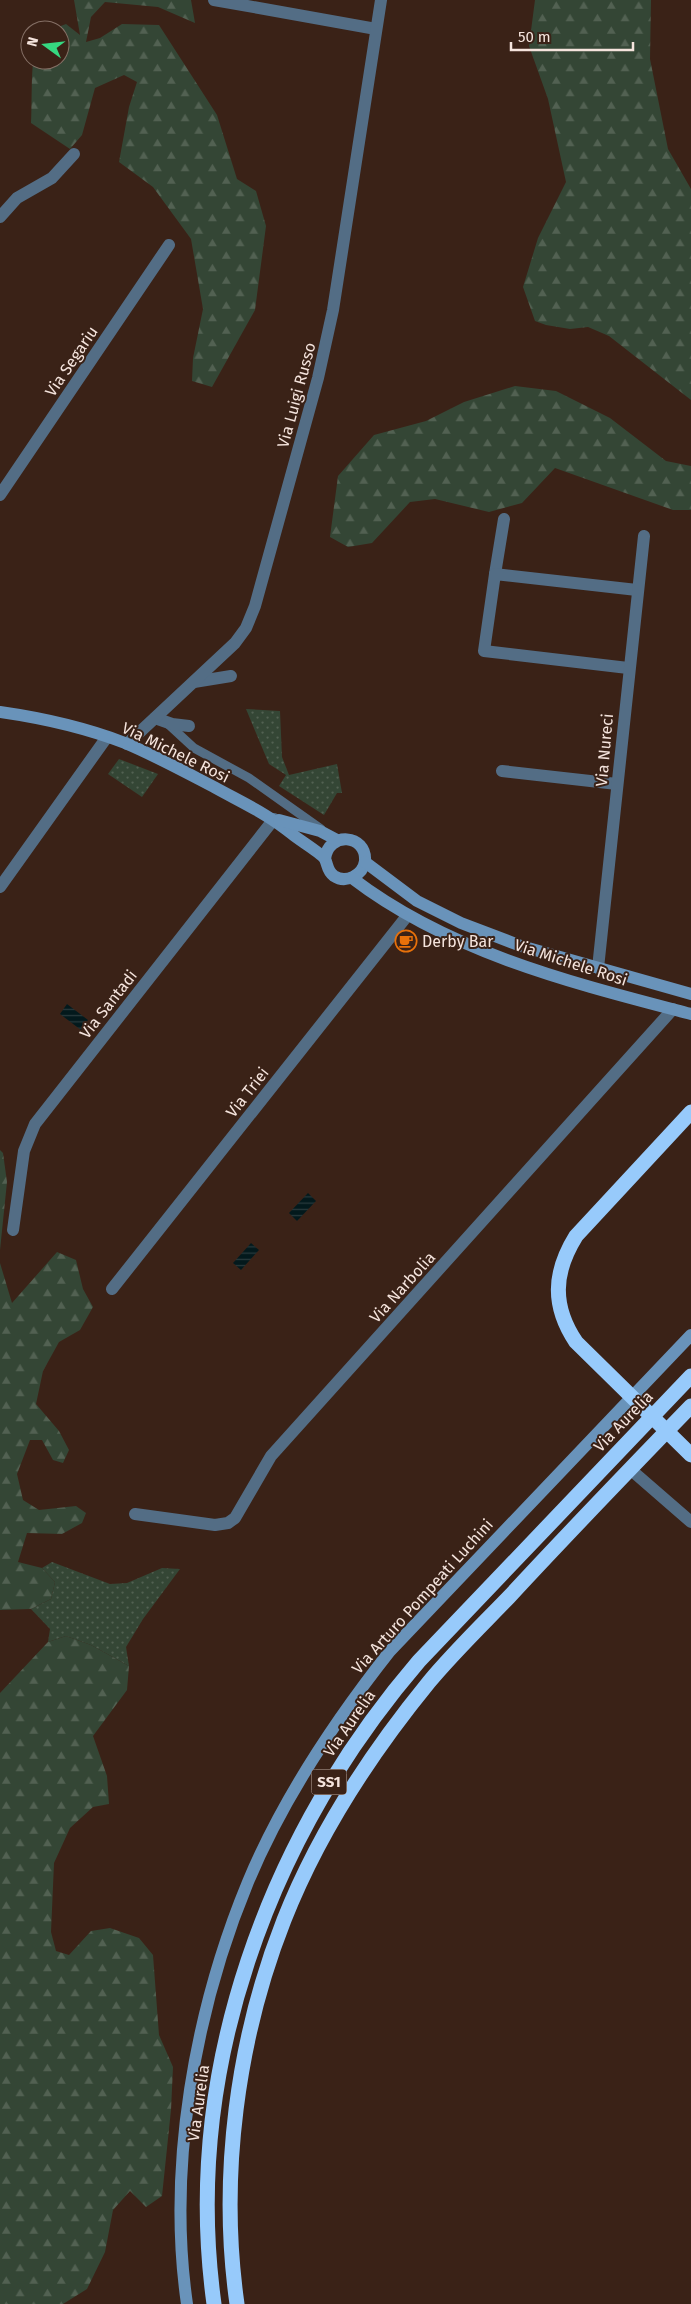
<svg xmlns="http://www.w3.org/2000/svg" width="691" height="2304" font-family="'Fira Sans',sans-serif">
<style>
.grass{fill:url(#grass-dots)}
.forest{fill:url(#forest-firs)}
.water{fill:url(#water-rules)}
.lines{fill:none;stroke-linecap:round;stroke-linejoin:round}
.lane{stroke:#536d85;stroke-width:9}
.street{stroke:#536d85;stroke-width:12}
.secondary{stroke:#6993ba;stroke-width:12}
.highway{stroke:#97cafb;stroke-width:15}
.labels{text-anchor:middle;stroke-width:4;stroke-linejoin:round;paint-order:stroke}
.shield{fill:#3a2217;stroke:#bdaaa2;stroke-width:1}
.shield-label{font-size:15px;font-weight:bold;fill:#f5e4dd}
.street-label{font-size:16px;fill:#f5e4dd;stroke:#3a2217}
.poi-label{font-size:16px;fill:#f5e4dd;stroke:#3a2217;text-anchor:start}
</style>
<defs>
<pattern id="grass-dots" width="8" height="8" patternUnits="userSpaceOnUse" patternTransform="scale(1.25)"><rect width="8" height="8" fill="#344635"/><path d="M2 2h.1M6 6h.1" fill="none" stroke="#526152" stroke-width="1.8" stroke-linecap="round"/></pattern>
<pattern id="forest-firs" width="22" height="20" patternUnits="userSpaceOnUse" patternTransform="scale(1.25)"><rect width="22" height="20" fill="#344635"/><path d="M5 1l3.5 6h-7zM16 11l3.5 6h-7z" fill="#526152"/></pattern>
<pattern id="water-rules" width="6" height="5" patternUnits="userSpaceOnUse" patternTransform="scale(1.25)"><rect width="6" height="5" fill="#03191c"/><path d="M0 2.5h6" fill="none" stroke="#283a3d"/></pattern>
</defs>
<rect width="100%" height="100%" fill="#3a2217"/>
<g class="grass">
<path d="M 246,709 L 280,711 L 282,757 L 289,775 L 337,764 L 342,793 L 337,793 L 324,815 L 279,786 L 286,775 L 269,764 Z"/>
<path d="M 119,759 L 158,774 L 142,797 L 108,774 Z"/>
<path d="M 52,1562 L 110,1584 L 127,1583 L 162,1568 L 180,1569 L 143,1619 L 126,1647 L 129,1666 L 91,1645 L 66,1636 L 48,1642 L 50,1629 L 31,1609 L 51,1599 L 55,1582 L 42,1568 Z"/>
</g>
<g class="forest">
<path d="M 74,0 L 191,0 L 195,23 L 158,7 L 105,2 L 91,17 L 86,42 L 100,38 L 122,24 L 159,25 L 217,115 L 237,179 L 256,191 L 266,226 L 255,310 L 212,387 L 192,381 L 193,358 L 203,309 L 191,239 L 153,187 L 119,162 L 129,107 L 137,82 L 124,75 L 95,88 L 82,135 L 70,149 L 31,123 C 32,113 31,65 34,60 L 60,60 L 60,30 L 53,29 L 66,24 L 80,35 Z"/>
<path d="M 535,0 L 651,0 L 650,59 L 668,149 L 691,189 L 691,400 L 609,336 L 588,327 L 570,329 L 546,325 L 535,321 L 523,287 L 538,238 L 566,182 L 548,99 L 529,46 Z"/>
<path d="M 515,386 L 556,391 L 610,418 L 666,461 L 691,466 L 691,510 L 673,510 L 555,468 L 522,503 L 489,512 L 435,499 L 410,502 L 372,543 L 348,547 L 330,537 L 338,476 L 374,435 L 426,421 L 464,402 Z"/>
<path d="M 0,1150 L 3,1153 L 7,1182 L 0,1250 Z"/>
<path d="M 57,1252 L 76,1260 L 83,1289 L 93,1307 L 80,1330 L 59,1342 L 43,1371 L 36,1404 L 59,1431 L 69,1450 L 63,1463 L 53,1460 L 42,1440 L 30,1440 L 17,1474 L 23,1500 L 39,1510 L 76,1506 L 86,1513 L 82,1523 L 62,1534 L 27,1533 L 18,1562 L 42,1568 L 55,1582 L 51,1599 L 31,1609 L 0,1610 L 0,1263 L 12,1303 Z"/>
<path d="M 66,1636 L 91,1645 L 129,1666 L 127,1690 L 93,1736 L 107,1776 L 109,1804 L 93,1807 L 70,1828 L 54,1863 L 51,1932 L 56,1951 L 69,1955 L 91,1931 L 110,1928 L 139,1938 L 153,1955 L 159,2035 L 173,2067 L 171,2110 L 162,2196 L 146,2207 L 130,2191 L 113,2210 L 105,2252 L 87,2289 L 63,2304 L 0,2304 L 0,1693 L 48,1642 Z"/>
</g>
<g class="water">
<path d="M 67,1004 L 88,1020 L 81,1030 L 60,1014 Z"/>
<path d="M 308,1193 L 316,1201 L 297,1221 L 289,1213 Z"/>
<path d="M 251,1243 L 259,1250 L 241,1270 L 233,1263 Z"/>
</g>
<g class="lines">
<path class="lane" d="M 168,724 L 194,748 L 249,778 L 321,829"/>
<g class="street">
<path d="M 214,0 L 376,29"/>
<path d="M 0,217 L 17,198 L 52,178 L 74,154"/>
<path d="M 0,495 L 169,245"/>
<path d="M 495,574 L 504,519"/>
<path d="M 628,668 L 484,651 L 495,574 L 637,590"/>
<path d="M 194,682 L 231,676"/>
<path d="M 155,718 L 172,724 L 189,726"/>
<path d="M 127,744 L 235,643 L 246,628 L 255,606 L 318,378 L 333,310 L 381,0"/>
<path d="M 502,771 L 617,784"/>
<path d="M 0,887 L 107,737"/>
<path d="M 598,968 L 644,536"/>
<path d="M 13,1230 L 24,1151 L 35,1124 L 274,819"/>
<path d="M 112,1289 L 407,916"/>
<path d="M 630,1469 L 691,1522"/>
<path d="M 135,1514 L 215,1525 L 228,1523 L 235,1518 L 271,1456 L 673,1009"/>
</g>
<g class="secondary">
<path d="M 0,712 C 42,718 86,728 125,743 C 156,756 185,772 214,787 C 241,802 268,814 292,834 C 299,840 321,853 325,859 C 328,865 327,871 334,876 C 346,884 363,875 365,861 C 367,834 328,831 325,859"/>
<path d="M 279,820 L 320,831 L 337,840"/>
<path d="M 365,862 L 417,901 L 461,923 L 521,946 L 691,994"/>
<path d="M 352,878 C 450,953 573,983 691,1014"/>
<path d="M 187,2304 C 167,2166 195,2010 248,1882 C 283,1798 334,1722 390,1651 L 691,1335"/>
</g>
<g class="highway">
<path d="M 691,1112 L 576,1236 C 553,1273 552,1306 576,1342 L 691,1455"/>
<path d="M 214,2304 C 182,2071 268,1837 419,1661 L 691,1376"/>
<path d="M 237,2304 C 219,2177 237,2039 284,1920 C 318,1834 371,1753 429,1682 C 454,1652 482,1625 509,1597 C 569,1532 630,1469 691,1406"/>
</g>
</g>
<defs>
<g id="cafe-ring" transform="scale(1.125)"><circle r="9.5" fill="#3a2217" stroke="#e8710a" stroke-width="1.5"/><path d="M-5.5-4.5H6V0H3Q3 3.5 0 3.5H-2.5Q-5.5 3.5-5.5 0ZM3-3.2v2h1.7v-2ZM-6 4.5H4V6H-6Z" fill="#e8710a"/></g>
</defs>
<g fill-rule="evenodd">
<use href="#cafe-ring" x="406" y="941"/>
</g>
<g class="labels">
<rect class="shield" x="311.5" y="1769.5" width="35" height="25" rx="4"/>
<g class="shield-label">
<text x="329" y="1787">SS1</text>
</g>
<g class="street-label">
<text transform="translate(71 361) rotate(-56)" y="6">Via Segariu</text>
<text transform="translate(296 395) rotate(-75)" y="6">Via Luigi Russo</text>
<text transform="translate(604 750) rotate(-85)" y="6">Via Nureci</text>
<text transform="translate(176 752) rotate(26)" y="6">Via Michele Rosi</text>
<text transform="translate(571 962) rotate(18)" y="6">Via Michele Rosi</text>
<text transform="translate(108 1004) rotate(-52)" y="6">Via Santadi</text>
<text transform="translate(247 1092) rotate(-52)" y="6">Via Triei</text>
<text transform="translate(402 1287) rotate(-48)" y="6">Via Narbolia</text>
<text transform="translate(623 1421) rotate(-46)" y="6">Via Aurelia</text>
<text transform="translate(422 1596) rotate(-48)" y="6">Via Arturo Pompeati Luchini</text>
<text transform="translate(349 1723) rotate(-55)" y="6">Via Aurelia</text>
<text transform="translate(198 2103) rotate(-82)" y="6">Via Aurelia</text>
</g>
<g class="poi-label">
<text x="422" y="947">Derby Bar</text>
</g>
</g>
<g transform="translate(45 45) rotate(285)"><circle r="24" fill="#3a2217" stroke="#857066"/>
<path d="M0-4L9 19L0 12L-9 19Z" fill="#36d881"/>
<text y="-8" font-size="14" font-weight="bold" text-anchor="middle" fill="#f5e4dd">N</text>
</g>
<path d="M511 42v8h122v-8" fill="none" stroke="#f5e4dd" stroke-width="2.5"/>
<text x="518" y="42" font-size="15" fill="#f5e4dd" stroke="#3a2217" stroke-width="4" paint-order="stroke">50 m</text>
</svg>
